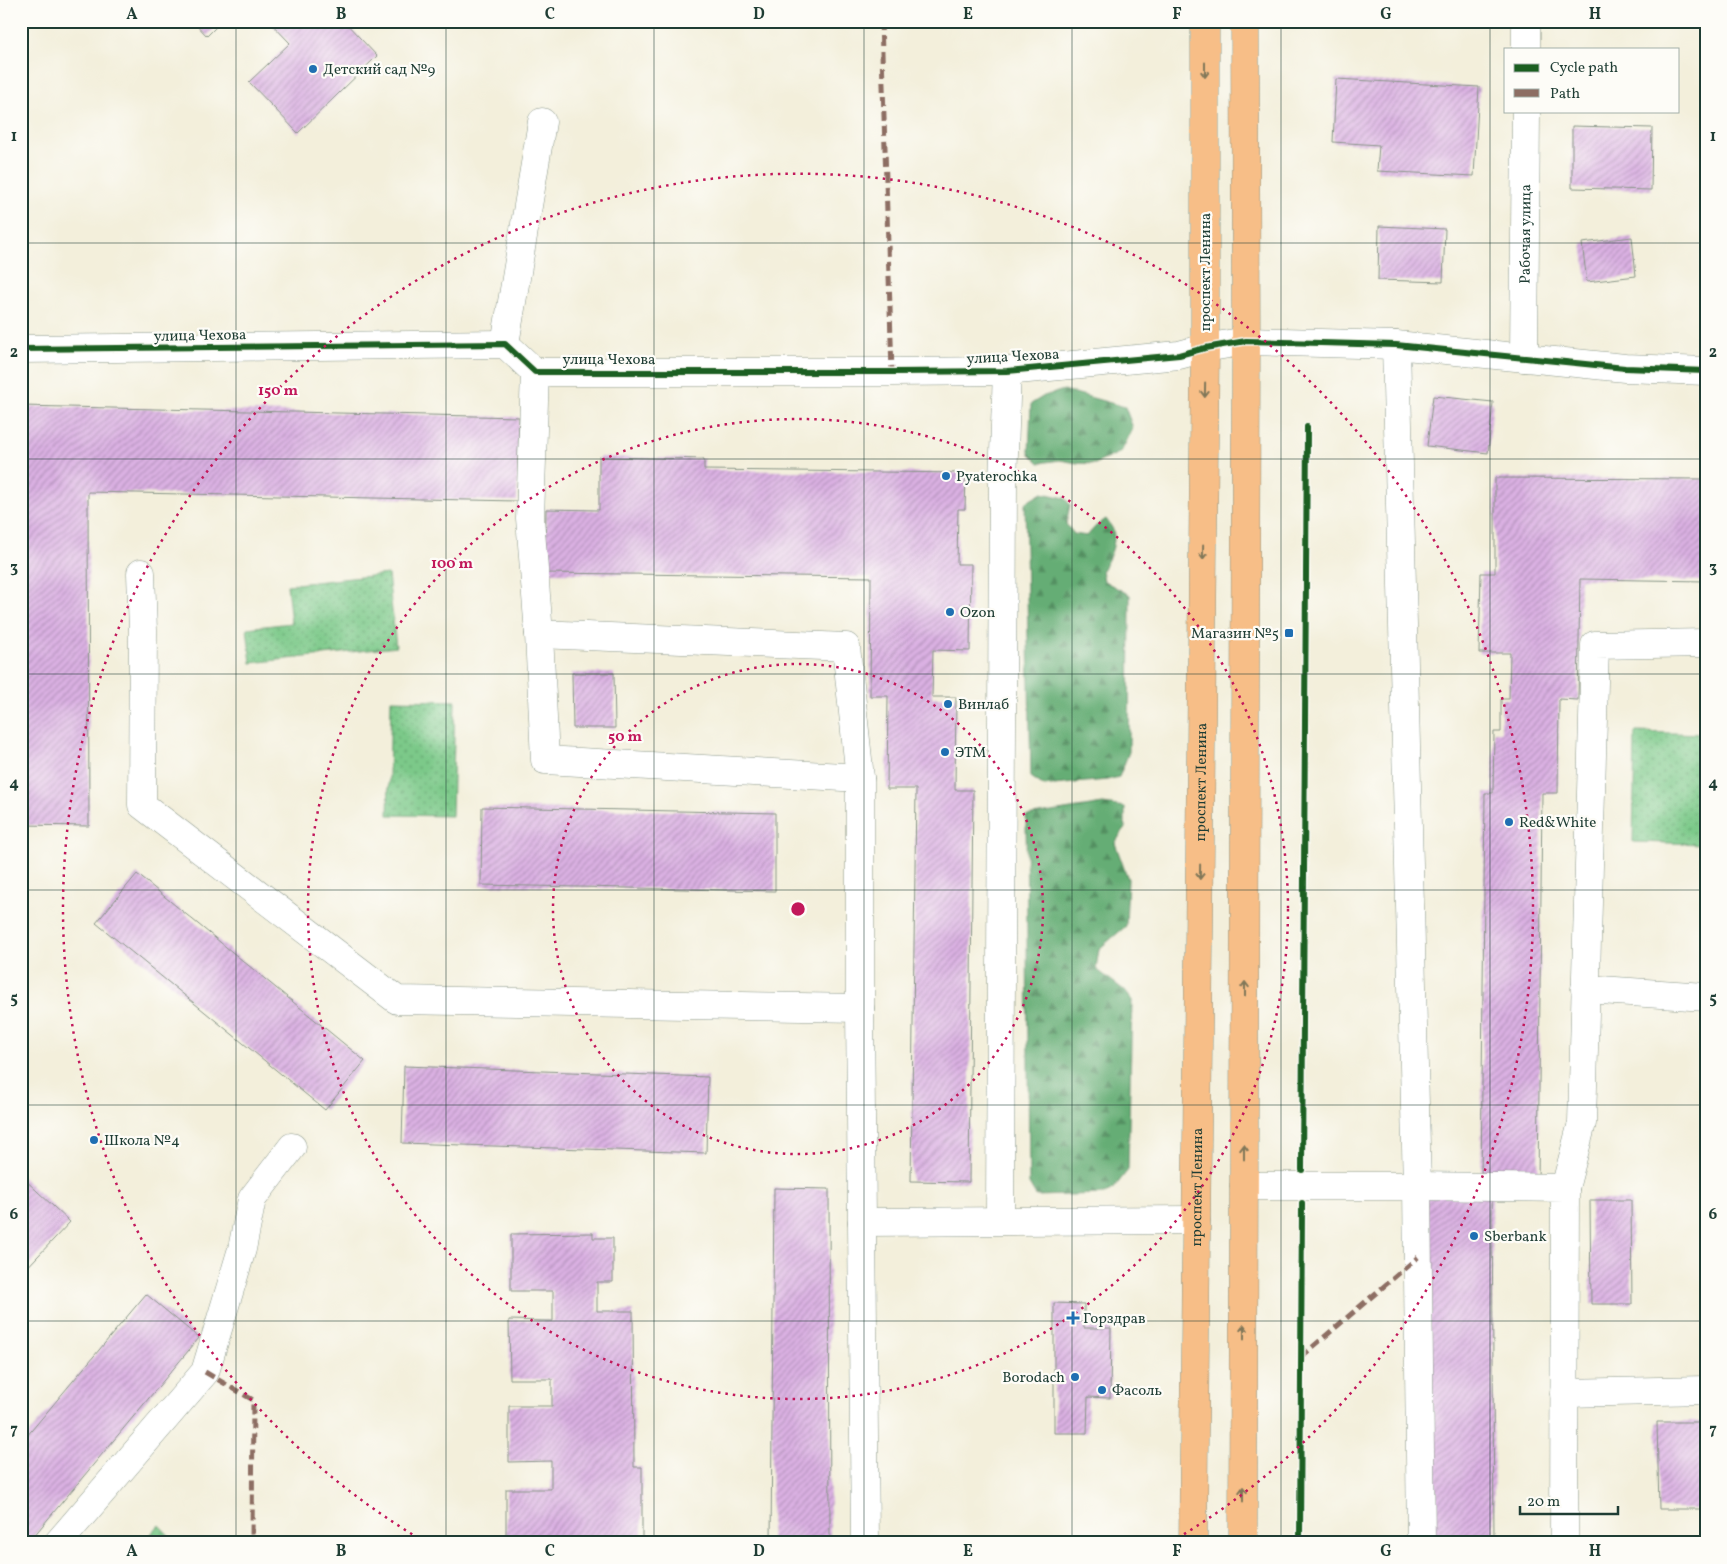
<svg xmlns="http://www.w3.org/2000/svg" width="1727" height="1564" font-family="Vollkorn,serif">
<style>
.forest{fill:url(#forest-firs);stroke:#427554}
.park{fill:url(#park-dots);stroke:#4e835e}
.building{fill:url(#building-hatch)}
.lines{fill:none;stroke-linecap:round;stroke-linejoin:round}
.minor-casing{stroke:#899688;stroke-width:29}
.major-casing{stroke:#899688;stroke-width:29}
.minor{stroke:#fff;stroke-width:28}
.major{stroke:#f7be87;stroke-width:28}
.quiet{stroke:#8d6e63;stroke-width:5;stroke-dasharray:10 5;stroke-linecap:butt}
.cycleway-casing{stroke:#fdfcf7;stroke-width:9}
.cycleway{stroke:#1b5e20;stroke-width:6}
.oneway{stroke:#807759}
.grid{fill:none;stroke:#1f3d34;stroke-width:1;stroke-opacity:0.55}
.ring{fill:none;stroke:#c2185b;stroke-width:2.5;stroke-dasharray:2.5 5}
.poi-dot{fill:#1f6fb2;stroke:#fdfcf7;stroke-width:2}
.labels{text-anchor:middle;stroke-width:4.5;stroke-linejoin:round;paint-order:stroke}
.poi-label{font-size:15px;fill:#1f3d34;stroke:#fdfcf7;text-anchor:start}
.street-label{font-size:15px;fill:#1f3d34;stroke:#fdfcf7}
.centre{fill:#c2185b;stroke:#fdfcf7;stroke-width:2.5}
.ring-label{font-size:15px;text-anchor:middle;font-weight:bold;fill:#c2185b;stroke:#fdfcf7;stroke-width:4.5;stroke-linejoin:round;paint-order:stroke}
.neatline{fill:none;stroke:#1f3d34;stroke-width:2}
.grid-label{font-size:16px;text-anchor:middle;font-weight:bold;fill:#1f3d34}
</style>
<defs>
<pattern id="forest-firs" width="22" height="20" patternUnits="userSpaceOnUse" patternTransform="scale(1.25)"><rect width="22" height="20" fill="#65ad75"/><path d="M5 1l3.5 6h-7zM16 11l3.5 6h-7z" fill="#538e61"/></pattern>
<pattern id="park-dots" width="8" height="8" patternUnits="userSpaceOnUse" patternTransform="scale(1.25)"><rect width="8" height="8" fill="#7cc989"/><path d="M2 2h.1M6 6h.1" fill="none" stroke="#65a471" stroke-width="1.8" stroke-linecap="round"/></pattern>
<pattern id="building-hatch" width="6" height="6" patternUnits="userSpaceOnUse" patternTransform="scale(1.25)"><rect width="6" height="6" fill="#dbb1e3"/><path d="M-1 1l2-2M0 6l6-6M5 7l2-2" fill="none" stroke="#b191b9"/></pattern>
</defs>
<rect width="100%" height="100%" fill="#fdfcf7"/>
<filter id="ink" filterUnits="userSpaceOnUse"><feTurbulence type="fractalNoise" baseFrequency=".02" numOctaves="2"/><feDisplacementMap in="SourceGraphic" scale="10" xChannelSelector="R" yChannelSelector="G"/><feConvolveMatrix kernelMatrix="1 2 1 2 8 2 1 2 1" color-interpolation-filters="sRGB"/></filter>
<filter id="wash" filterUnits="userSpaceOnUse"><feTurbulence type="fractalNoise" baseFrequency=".0096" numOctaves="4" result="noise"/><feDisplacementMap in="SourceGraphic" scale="20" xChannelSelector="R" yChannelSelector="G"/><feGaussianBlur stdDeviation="1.12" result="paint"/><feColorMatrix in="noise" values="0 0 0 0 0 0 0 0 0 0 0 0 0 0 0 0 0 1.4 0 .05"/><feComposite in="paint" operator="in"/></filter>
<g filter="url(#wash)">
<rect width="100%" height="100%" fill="#f3efdb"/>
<g class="forest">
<path d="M 1064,390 L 1125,407 L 1133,428 L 1121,452 L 1095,464 L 1077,463 L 1060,460 L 1039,463 L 1029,453 L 1031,404 L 1044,396 Z"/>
<path d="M 1042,493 L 1065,498 L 1070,505 L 1066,524 L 1074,534 L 1087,536 L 1096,526 L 1106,519 C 1108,522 1112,527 1113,530 C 1117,544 1109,559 1102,570 L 1104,581 L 1130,595 L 1129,752 L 1119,777 L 1107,780 L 1044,786 L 1031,777 L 1025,503 Z"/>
<path d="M 1103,804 L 1125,807 L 1125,828 L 1115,843 L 1128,879 L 1126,926 L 1099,949 L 1096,969 L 1124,990 L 1132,1000 L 1128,1170 L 1114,1188 L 1104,1194 L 1036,1196 L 1029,1184 L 1026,816 Z"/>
</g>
<g class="park">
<path d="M 388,574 L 396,647 L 251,663 L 247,628 L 291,623 L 287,585 Z"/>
<path d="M 391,700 L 455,701 L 452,816 L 388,815 Z"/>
<path d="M 1635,732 L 1706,734 L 1706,844 L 1633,842 Z"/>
<path d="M 159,1525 L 176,1543 L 143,1543 Z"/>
</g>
<g id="blocks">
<g class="building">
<path d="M 193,21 L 222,21 L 207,36 Z"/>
<path d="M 269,21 L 344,21 L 377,56 L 298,133 L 249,82 L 290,43 Z"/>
<path d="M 1336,79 L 1479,87 L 1474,176 L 1377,171 L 1379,145 L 1333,142 Z"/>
<path d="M 1572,126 L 1652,128 L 1651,190 L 1572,188 Z"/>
<path d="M 1379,226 L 1445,229 L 1443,282 L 1378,280 Z"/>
<path d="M 1632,237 L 1636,276 L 1587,282 L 1582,243 Z"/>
<path d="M 1433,396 L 1493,402 L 1488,453 L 1427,446 Z"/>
<path d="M 21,406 L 519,417 L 517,501 L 88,492 L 89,826 L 21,825 Z"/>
<path d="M 599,457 L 704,459 L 704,470 L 966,473 L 965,509 L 958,509 L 957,564 L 971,564 L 970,651 L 933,650 L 932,697 L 956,697 L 955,790 L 973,790 L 969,1182 L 911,1181 L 916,789 L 887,789 L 888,696 L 870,696 L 871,577 L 545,573 L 546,509 L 599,510 Z"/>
<path d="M 1495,478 L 1706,479 L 1706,581 L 1580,579 L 1578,700 L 1559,699 L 1558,793 L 1542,793 L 1538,1185 L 1481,1184 L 1485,793 L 1493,793 L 1494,732 L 1501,732 L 1501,699 L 1509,699 L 1510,653 L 1479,653 L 1481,573 L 1495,573 Z"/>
<path d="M 572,673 L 614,673 L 615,728 L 573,728 Z"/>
<path d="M 482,807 L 775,813 L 775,891 L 481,885 Z"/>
<path d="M 137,874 L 365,1061 L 325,1110 L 96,923 Z"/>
<path d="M 404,1066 L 708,1077 L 706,1153 L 402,1143 Z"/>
<path d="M 21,1176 L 70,1222 L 21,1274 Z"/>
<path d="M 774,1188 L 829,1189 L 830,1543 L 771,1543 Z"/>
<path d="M 1427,1194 L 1492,1194 L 1494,1543 L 1429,1543 Z"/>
<path d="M 1590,1200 L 1631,1200 L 1632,1304 L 1591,1304 Z"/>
<path d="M 593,1233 L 593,1238 L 613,1238 L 613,1282 L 597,1282 L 597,1311 L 633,1311 L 634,1467 L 642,1467 L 642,1543 L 506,1543 L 506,1489 L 551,1489 L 551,1461 L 509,1462 L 509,1406 L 552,1406 L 552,1379 L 510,1379 L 509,1320 L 553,1321 L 553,1291 L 511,1291 L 511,1234 Z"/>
<path d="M 146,1294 L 199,1338 L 28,1543 L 21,1543 L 21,1443 Z"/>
<path d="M 1054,1303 L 1084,1304 L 1084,1328 L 1111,1328 L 1110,1398 L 1088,1397 L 1087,1433 L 1054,1433 Z"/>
<path d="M 1657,1422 L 1706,1422 L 1706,1509 L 1659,1509 Z"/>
</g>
</g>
</g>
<g filter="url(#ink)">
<use href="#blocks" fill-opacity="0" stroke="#899688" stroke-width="1"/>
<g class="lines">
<g class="minor-casing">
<g id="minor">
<path d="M 1526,49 L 1526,21"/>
<path d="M 505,344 L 542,122"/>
<path d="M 1396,345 L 1417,1186 L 1421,1543"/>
<path d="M 21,349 L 505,344 L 535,372 L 892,372 L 1007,371 L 1179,355 L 1205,348 L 1246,341 L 1396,345 L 1625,368 L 1706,371"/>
<path id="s1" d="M 1524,358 L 1526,111"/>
<path d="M 535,372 L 530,518 L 539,634 L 846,647 L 860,778 L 860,1008 L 865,1543"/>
<path d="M 141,573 L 143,631 L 142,805 L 397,1000 L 860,1008"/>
<path d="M 539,634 L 545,760 L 860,778"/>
<path d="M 1585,989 L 1706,997"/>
<path d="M 1244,1186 L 1417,1186 L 1565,1188 L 1564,1543"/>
<path d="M 1565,1188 L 1582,1123 L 1595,645 L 1706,643"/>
<path d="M 1000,1220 L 1003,480 L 1007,371"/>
<path d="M 862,1222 L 1196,1220"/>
<path d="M 1564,1393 L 1706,1390"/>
<path d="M 58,1543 L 205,1372 L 242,1249 L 252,1199 L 292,1147"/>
</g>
</g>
<g class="major-casing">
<g id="major">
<path id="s2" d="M 1193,1543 L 1205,348 L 1205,21"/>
<path d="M 1243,1543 L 1246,341 L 1245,21"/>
</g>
</g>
<use href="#minor" class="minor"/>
<use href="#major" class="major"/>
<g class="quiet">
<path d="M 881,21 L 892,372"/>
<path d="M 1301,1357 L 1418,1257"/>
<path d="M 205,1372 L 253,1400 L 252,1543"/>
</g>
<g class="cycleway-casing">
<g id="cycleway">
<path d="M 21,349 L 505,344 L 535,372 L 892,372 L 1007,371 L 1179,355 L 1205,348 L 1246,341 L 1396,345 L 1625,368 L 1706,371"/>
<path d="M 1302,1170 L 1307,427"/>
<path d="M 1300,1543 L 1302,1203"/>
</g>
</g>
<use href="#cycleway" class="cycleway"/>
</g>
<defs><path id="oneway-shaft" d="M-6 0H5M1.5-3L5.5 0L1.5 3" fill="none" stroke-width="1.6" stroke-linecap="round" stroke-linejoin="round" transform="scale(1.25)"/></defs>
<g class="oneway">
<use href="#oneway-shaft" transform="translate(1205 70) rotate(90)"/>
<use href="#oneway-shaft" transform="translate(1205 390) rotate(91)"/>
<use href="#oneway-shaft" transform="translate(1203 552) rotate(91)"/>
<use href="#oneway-shaft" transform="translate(1200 872) rotate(91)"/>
<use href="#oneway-shaft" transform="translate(1245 989) rotate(-90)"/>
<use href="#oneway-shaft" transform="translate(1244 1152) rotate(-90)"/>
<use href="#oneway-shaft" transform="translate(1244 1332) rotate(-90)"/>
<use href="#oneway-shaft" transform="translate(1243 1494) rotate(-90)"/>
</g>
</g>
<path class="grid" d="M 236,21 L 236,1543M 446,21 L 446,1543M 654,21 L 654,1543M 864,21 L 864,1543M 1072,21 L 1072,1543M 1281,21 L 1281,1543M 1490,21 L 1490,1543M 21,243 L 1706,243M 21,459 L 1706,459M 21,674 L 1706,674M 21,890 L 1706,890M 21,1105 L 1706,1105M 21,1321 L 1706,1321"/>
<g class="ring">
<circle cx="798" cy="909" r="245"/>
<circle cx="798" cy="909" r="490"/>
<path d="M425 1542A735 735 0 1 1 1171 1542"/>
</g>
<g class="poi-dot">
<circle cx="313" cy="69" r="5"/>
<circle cx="946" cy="476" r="5"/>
<circle cx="950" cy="612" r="5"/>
<rect x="1284" y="628" width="10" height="10" rx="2.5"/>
<circle cx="948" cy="704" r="5"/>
<circle cx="945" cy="752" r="5"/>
<circle cx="1509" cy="822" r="5"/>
<circle cx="94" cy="1140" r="5"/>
<circle cx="1474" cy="1236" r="5"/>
<path d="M1070.5 1310.5h5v5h5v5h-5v5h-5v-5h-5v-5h5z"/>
<circle cx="1075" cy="1377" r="5"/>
<circle cx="1102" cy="1390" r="5"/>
</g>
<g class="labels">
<g class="poi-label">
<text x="323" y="74">Детский сад №9</text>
<text x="956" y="481">Pyaterochka</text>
<text x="960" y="617">Ozon</text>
<text x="1279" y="638" text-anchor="end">Магазин №5</text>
<text x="958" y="709">Винлаб</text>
<text x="955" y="757">ЭТМ</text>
<text x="1519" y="827">Red&amp;White</text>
<text x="104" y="1145">Школа №4</text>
<text x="1484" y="1241">Sberbank</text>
<text x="1083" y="1323">Горздрав</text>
<text x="1065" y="1382" text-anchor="end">Borodach</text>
<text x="1112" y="1395">Фасоль</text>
</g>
<g class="street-label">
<text dy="5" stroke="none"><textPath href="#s1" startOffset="124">Рабочая улица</textPath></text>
<text transform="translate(1205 272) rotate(-90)" y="5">проспект Ленина</text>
<text transform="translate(200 335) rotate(-1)" y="5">улица Чехова</text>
<text transform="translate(1013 356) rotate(-3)" y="5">улица Чехова</text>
<text x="609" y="364">улица Чехова</text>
<text dy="5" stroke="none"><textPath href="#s2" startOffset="761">проспект Ленина</textPath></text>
<text dy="5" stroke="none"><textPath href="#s2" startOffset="356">проспект Ленина</textPath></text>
</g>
</g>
<circle cx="798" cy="909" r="8" class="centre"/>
<g class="ring-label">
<text x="278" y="395">150 m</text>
<text x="452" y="568">100 m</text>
<text x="625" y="741">50 m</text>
</g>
<rect width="1727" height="1564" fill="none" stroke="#fdfcf7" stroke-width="55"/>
<rect x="1504" y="48" width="175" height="65" fill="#fdfcf7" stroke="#a4b0a9"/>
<rect x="1514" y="64" width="25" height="8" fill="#1b5e20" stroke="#a4b0a9"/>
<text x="1550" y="72" font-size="15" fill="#1f3d34">Cycle path</text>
<rect x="1514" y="89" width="25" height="8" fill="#8d6e63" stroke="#a4b0a9"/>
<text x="1550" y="98" font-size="15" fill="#1f3d34">Path</text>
<path d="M1520 1506v8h98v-8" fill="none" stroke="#1f3d34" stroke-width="2.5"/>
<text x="1527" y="1506" font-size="15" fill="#1f3d34" stroke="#fdfcf7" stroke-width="4" paint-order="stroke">20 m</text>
<rect x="28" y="28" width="1672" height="1508" class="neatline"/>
<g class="grid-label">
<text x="132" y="19">A</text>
<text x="341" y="19">B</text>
<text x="550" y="19">C</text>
<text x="759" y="19">D</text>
<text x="968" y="19">E</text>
<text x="1177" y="19">F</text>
<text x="1386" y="19">G</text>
<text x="1595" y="19">H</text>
<text x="14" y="141">1</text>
<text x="1713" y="141">1</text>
<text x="14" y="357">2</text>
<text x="1713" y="357">2</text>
<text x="14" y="572">3</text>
<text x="1713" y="572">3</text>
<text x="14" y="788">4</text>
<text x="1713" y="788">4</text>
<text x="14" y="1003">5</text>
<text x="1713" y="1003">5</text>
<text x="14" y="1219">6</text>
<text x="1713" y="1219">6</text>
<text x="14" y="1434">7</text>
<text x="1713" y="1434">7</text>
<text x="132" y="1556">A</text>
<text x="341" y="1556">B</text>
<text x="550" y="1556">C</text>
<text x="759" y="1556">D</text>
<text x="968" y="1556">E</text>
<text x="1177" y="1556">F</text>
<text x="1386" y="1556">G</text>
<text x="1595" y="1556">H</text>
</g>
</svg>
